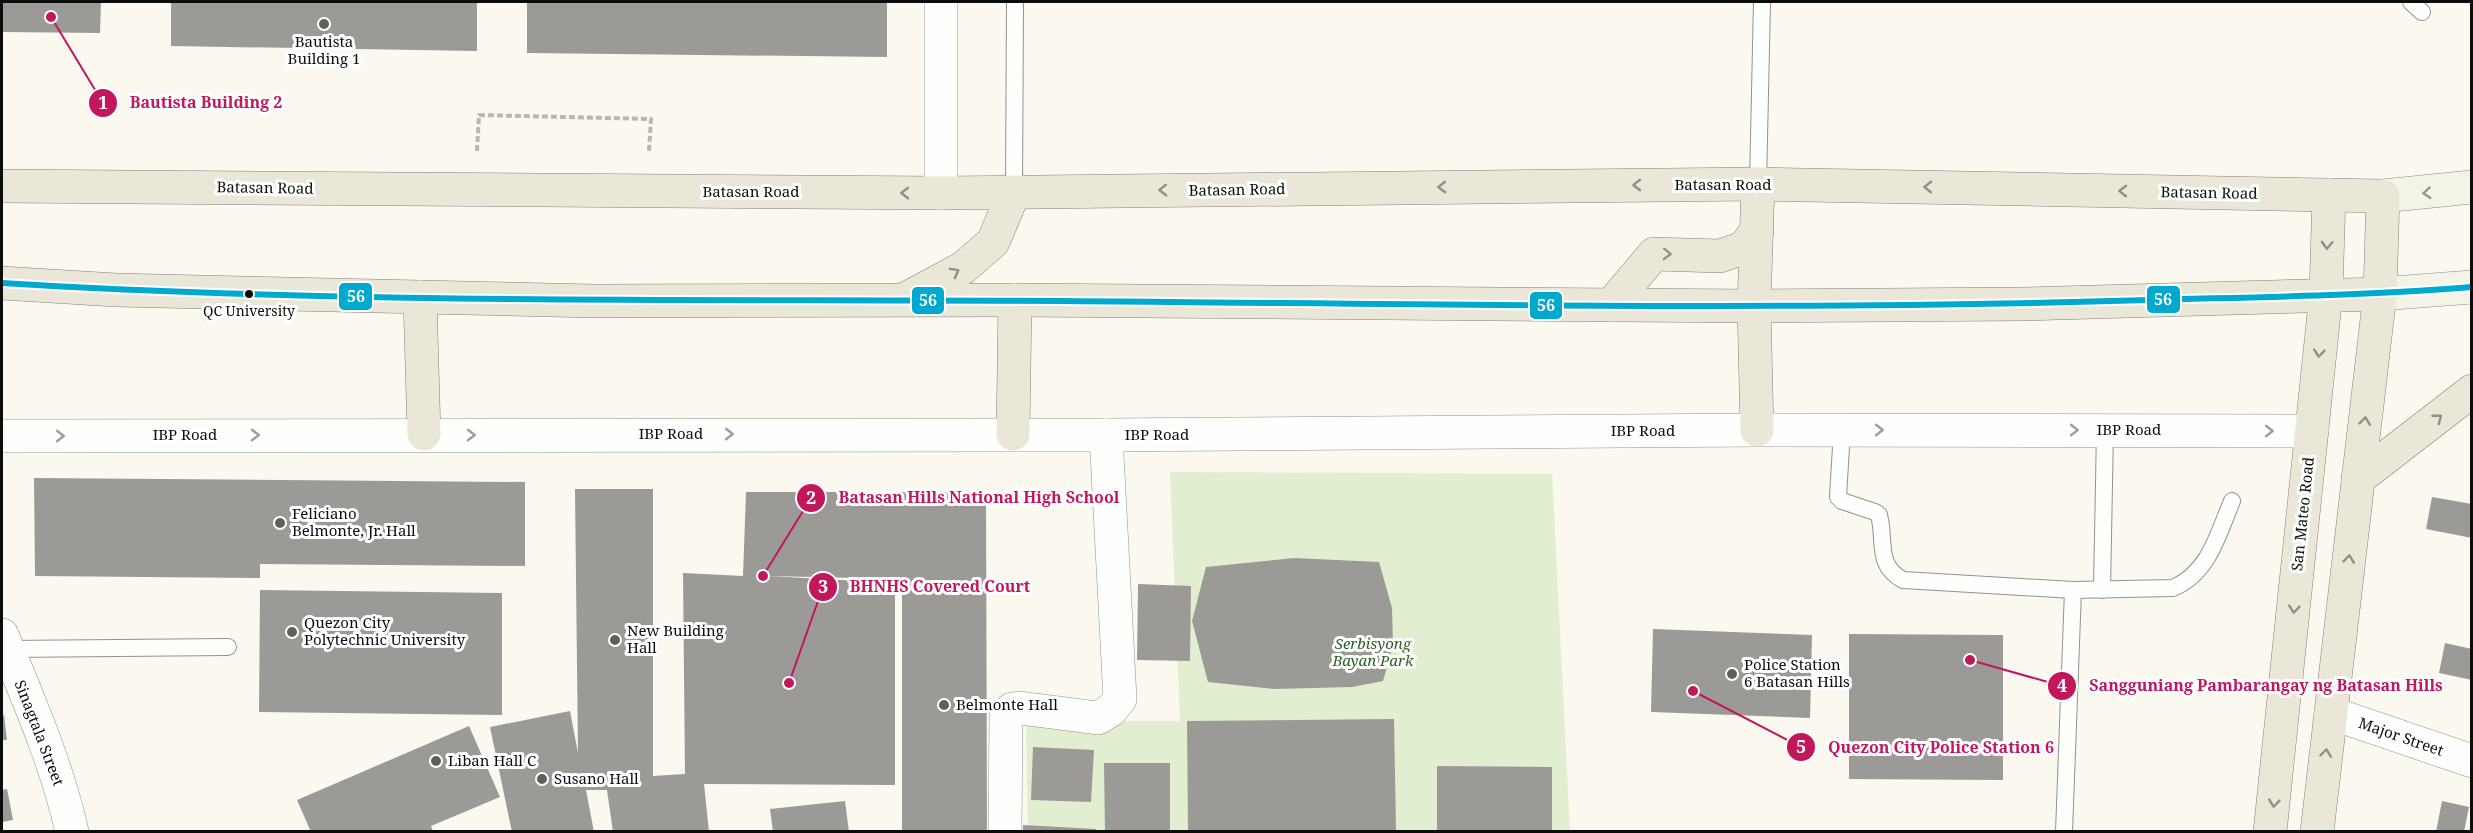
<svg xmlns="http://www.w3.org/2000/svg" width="2473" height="833" font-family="'Noto Serif',serif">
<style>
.green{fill:#e1eed0}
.building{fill:#9c9a96}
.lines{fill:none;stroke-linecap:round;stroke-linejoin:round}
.service-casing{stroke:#93928e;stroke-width:18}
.minor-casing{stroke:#93928e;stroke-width:34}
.secondary-casing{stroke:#8a8985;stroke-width:34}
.primary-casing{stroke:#80807c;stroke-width:34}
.path{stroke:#b7b7b5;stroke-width:4;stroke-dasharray:6 3;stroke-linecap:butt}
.service{stroke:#fefefd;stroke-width:16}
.minor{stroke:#fefefd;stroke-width:33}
.secondary{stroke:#f4f3e8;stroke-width:33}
.primary{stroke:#eae7d9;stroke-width:33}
.bus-1-casing{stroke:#fff;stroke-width:10}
.bus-1{stroke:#00a9ce;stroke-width:6}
.oneway{stroke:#918f87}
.oneway2{stroke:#979790}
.oneway3{stroke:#9d9d9d}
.poi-dot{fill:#5f5f5b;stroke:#fff;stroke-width:2}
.bus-dot{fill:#0c0c0c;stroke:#fff;stroke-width:2}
.labels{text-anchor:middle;stroke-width:6;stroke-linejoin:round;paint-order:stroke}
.bus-label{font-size:14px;fill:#0c0c0c;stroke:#fff}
.poi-label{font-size:15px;fill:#0c0c0c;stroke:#fff;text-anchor:start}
.street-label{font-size:15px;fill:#0c0c0c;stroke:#fff}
.park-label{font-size:15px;font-style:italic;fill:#2a5f20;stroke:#fff}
.leader{fill:none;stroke:#c2185b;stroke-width:2}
.callout-dot{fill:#c2185b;stroke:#fff;stroke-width:2}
.mark-label{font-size:18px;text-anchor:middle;font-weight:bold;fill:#fff}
.callout-label{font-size:16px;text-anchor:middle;font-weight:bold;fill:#c2185b;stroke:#fff;stroke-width:6;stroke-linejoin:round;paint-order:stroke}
.line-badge{stroke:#fff;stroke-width:2}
.badge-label{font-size:16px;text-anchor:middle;font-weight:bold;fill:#fff}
</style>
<rect width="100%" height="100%" fill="#faf8ef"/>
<path class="green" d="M 1170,472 L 1552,474 L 1570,831 L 1028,831 L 1026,721 L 1180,721 Z"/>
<g class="building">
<path d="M 2,2 L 101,2 L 100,33 L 2,32 Z"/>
<path d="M 171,2 L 477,2 L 477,51 L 171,46 Z"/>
<path d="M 527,2 L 887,2 L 887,57 L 527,53 Z"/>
<path d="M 34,478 L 525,482 L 525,566 L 260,564 L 260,578 L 35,576 Z"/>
<path d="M 575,489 L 653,489 L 653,776 L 685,774 L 683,573 L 743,576 L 746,492 L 986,492 L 987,832 L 902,832 L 902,579 L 768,576 L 895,583 L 895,785 L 704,784 L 709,832 L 613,832 L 607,790 L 586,790 L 594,832 L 512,832 L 490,727 L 570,711 L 578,753 Z"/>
<path d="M 2432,497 L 2472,504 L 2472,538 L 2426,529 Z"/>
<path d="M 1294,558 L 1379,562 L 1392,608 L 1393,645 L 1383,681 L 1352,687 L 1275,689 L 1208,682 L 1192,621 L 1206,567 Z"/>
<path d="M 1138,584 L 1191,586 L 1190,661 L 1137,660 Z"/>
<path d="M 260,590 L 502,593 L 502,715 L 259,712 Z"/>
<path d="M 1653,629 L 1812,635 L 1810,718 L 1651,712 Z"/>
<path d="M 1849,634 L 2003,635 L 2003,780 L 1849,779 Z"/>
<path d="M 2445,643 L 2472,649 L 2472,680 L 2439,673 Z"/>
<path d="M 2,715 L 4,715 L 7,740 L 2,740 Z"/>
<path d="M 1394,719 L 1396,830 L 1188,832 L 1187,721 Z"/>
<path d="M 469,726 L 500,797 L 431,826 L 433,832 L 311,832 L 297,800 Z"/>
<path d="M 1033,747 L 1094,750 L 1091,802 L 1031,800 Z"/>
<path d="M 1104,763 L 1170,763 L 1170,832 L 1105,832 Z"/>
<path d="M 1437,766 L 1552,767 L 1552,832 L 1437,832 Z"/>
<path d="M 7,789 L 13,820 L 2,822 L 2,790 Z"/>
<path d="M 845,801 L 849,832 L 773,832 L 770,809 Z"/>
<path d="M 2442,801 L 2469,807 L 2464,832 L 2436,832 Z"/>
<path d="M 1023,825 L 1096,829 L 1096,832 L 1023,832 Z"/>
</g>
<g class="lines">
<g class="service-casing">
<g id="service">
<path d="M 2411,2 L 2422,12"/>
<path d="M 1758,184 L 1762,2"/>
<path d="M 1014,192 L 1015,2"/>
<path d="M 1842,430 L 1838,497 L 1842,501 L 1875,512 L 1879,515 C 1886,541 1875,565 1903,580 L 2073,590 L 2064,832"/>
<path d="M 2073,590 L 2173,588 C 2209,573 2218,534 2232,501"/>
<path d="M 2102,590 L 2105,430"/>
<path d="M 7,649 L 228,647"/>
</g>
</g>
<g class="minor-casing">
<g id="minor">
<path d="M 941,2 L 941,193"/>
<path d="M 2,436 L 1106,435 L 1757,430 L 2312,431"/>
<path d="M 2,635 C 28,699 57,764 72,832"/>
<path d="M 2331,713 L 2472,761"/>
<path d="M 1005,832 L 1006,715 L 1012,709 L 1020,708 L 1098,718 L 1111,710 L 1120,699 L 1106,435"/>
</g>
</g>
<g class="secondary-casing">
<g id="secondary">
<path d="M 2383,196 L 2472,187"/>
<path d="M 2380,294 L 2472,287"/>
</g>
</g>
<g class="primary-casing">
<g id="primary">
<path d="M 2,186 L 941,193 L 1758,184 L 2383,196 L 2380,294 L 2317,832"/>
<path d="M 2,283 L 116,290 L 594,301 L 1015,300 L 1754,306 L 2021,304 L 2380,294"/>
<path d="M 420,297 L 424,434"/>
<path d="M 907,298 L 963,268 L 993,242 L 1014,192"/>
<path d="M 1611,305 L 1654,254 L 1720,256 L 1743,248 L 1757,231"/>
<path d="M 1757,430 L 1754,306 L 1758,184"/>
<path d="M 1013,434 L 1015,300"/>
<path d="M 2358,479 L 2472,391"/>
<path d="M 2270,832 L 2326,294 L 2329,195"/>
</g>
</g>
<path class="path" d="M 477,151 L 479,115 L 651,119 L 649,152"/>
<use href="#service" class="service"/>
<use href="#minor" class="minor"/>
<use href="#secondary" class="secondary"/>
<use href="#primary" class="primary"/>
<g class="bus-1-casing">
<path id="bus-1" d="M 2,283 C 390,307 780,297 1168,302 C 1495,305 1822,310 2149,300 C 2257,297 2364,296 2472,287"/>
</g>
<use href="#bus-1" class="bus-1"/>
</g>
<defs><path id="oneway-chevron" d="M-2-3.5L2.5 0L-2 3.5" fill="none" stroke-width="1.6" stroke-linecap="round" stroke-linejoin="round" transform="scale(1.5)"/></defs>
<g class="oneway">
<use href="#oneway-chevron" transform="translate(1637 185) rotate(179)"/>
<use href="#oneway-chevron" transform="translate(1442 187) rotate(179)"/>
<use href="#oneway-chevron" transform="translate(1928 187) rotate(-179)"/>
<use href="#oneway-chevron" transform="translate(1163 190) rotate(179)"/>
<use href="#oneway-chevron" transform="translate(2123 191) rotate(-179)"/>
<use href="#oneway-chevron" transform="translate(905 193) rotate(-180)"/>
<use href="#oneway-chevron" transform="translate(2327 245) rotate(92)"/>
<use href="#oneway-chevron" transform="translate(1667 254) rotate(2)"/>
<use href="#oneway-chevron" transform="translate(955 272) rotate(-29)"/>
<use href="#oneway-chevron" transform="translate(2319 353) rotate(96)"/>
<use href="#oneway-chevron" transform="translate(2438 418) rotate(-38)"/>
<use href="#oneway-chevron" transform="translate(2365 421) rotate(-83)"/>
<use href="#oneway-chevron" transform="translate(2349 559) rotate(-83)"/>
<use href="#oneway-chevron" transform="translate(2294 609) rotate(96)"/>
<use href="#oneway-chevron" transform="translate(2326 753) rotate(-83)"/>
<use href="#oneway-chevron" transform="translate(2274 803) rotate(96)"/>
</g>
<use class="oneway2" href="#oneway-chevron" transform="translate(2427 193) rotate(175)"/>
<g class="oneway3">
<use href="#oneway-chevron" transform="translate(1879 430)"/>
<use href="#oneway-chevron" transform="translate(2074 430)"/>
<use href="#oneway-chevron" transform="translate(2269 431)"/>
<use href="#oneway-chevron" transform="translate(729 434)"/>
<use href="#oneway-chevron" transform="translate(255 435)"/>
<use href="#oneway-chevron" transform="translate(471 435)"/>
<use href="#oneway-chevron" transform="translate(60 436)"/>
</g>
<g class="poi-dot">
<circle cx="324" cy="24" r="6"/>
<circle cx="280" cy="523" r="6"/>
<circle cx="292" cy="632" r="6"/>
<circle cx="615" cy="640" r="6"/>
<circle cx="1732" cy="674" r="6"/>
<circle cx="944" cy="705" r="6"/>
<circle cx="436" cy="761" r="6"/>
<circle cx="542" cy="779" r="6"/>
</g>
<circle class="bus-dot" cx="249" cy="294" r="5"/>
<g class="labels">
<g class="bus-label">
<text x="249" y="316">QC University</text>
</g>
<g class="poi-label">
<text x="324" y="47" text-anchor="middle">Bautista<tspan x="324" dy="17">Building 1</tspan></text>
<text x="292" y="519">Feliciano<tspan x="292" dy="17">Belmonte, Jr. Hall</tspan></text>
<text x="304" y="628">Quezon City<tspan x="304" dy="17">Polytechnic University</tspan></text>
<text x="627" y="636">New Building<tspan x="627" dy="17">Hall</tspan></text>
<text x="1744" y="670">Police Station<tspan x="1744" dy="17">6 Batasan Hills</tspan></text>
<text x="956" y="710">Belmonte Hall</text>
<text x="448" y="766">Liban Hall C</text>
<text x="554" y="784">Susano Hall</text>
</g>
<g class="street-label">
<text x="1723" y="190">Batasan Road</text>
<text transform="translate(265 188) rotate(1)" y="5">Batasan Road</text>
<text transform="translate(1237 190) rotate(-1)" y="5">Batasan Road</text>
<text x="751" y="197">Batasan Road</text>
<text transform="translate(2209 193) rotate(1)" y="5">Batasan Road</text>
<text x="2129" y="435">IBP Road</text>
<text x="1643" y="436">IBP Road</text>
<text x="671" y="439">IBP Road</text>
<text x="185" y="440">IBP Road</text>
<text x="1157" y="440">IBP Road</text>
<text transform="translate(2303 514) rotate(-84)" y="5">San Mateo Road</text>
<text transform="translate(39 733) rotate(69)" y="5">Sinagtala Street</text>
<text transform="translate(2401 737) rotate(19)" y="5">Major Street</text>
</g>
<g class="park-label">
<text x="1373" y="649">Serbisyong<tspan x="1373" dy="17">Bayan Park</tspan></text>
</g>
</g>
<path class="leader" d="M51 17L103 103M763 576L811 498M789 683L823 587M1970 660L2062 686M1693 691L1801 747"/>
<g class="callout-dot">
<circle cx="51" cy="17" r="6"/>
<circle cx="763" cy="576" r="6"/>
<circle cx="789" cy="683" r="6"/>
<circle cx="1970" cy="660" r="6"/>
<circle cx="1693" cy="691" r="6"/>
<circle cx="103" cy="103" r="15"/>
<circle cx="811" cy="498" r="15"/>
<circle cx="823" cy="587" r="15"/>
<circle cx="2062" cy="686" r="15"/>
<circle cx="1801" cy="747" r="15"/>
</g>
<g class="mark-label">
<text x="103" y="109">1</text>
<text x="811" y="504">2</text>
<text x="823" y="593">3</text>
<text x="2062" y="692">4</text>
<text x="1801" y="753">5</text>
</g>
<g class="callout-label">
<text x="206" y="108">Bautista Building 2</text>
<text x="979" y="503">Batasan Hills National High School</text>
<text x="940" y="592">BHNHS Covered Court</text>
<text x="2266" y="691">Sangguniang Pambarangay ng Batasan Hills</text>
<text x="1941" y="753">Quezon City Police Station 6</text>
</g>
<g class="line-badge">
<rect x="338" y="282" width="35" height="29" rx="6" fill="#00a9ce"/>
<rect x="2146" y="285" width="35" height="29" rx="6" fill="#00a9ce"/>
<rect x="911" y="286" width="34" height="29" rx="6" fill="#00a9ce"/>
<rect x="1529" y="291" width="34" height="29" rx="6" fill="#00a9ce"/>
</g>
<g class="badge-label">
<text x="356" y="302">56</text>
<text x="2163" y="305">56</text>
<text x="928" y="306">56</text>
<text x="1546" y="311">56</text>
</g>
<rect width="2473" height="833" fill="none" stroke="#0c0c0c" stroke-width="6"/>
</svg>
